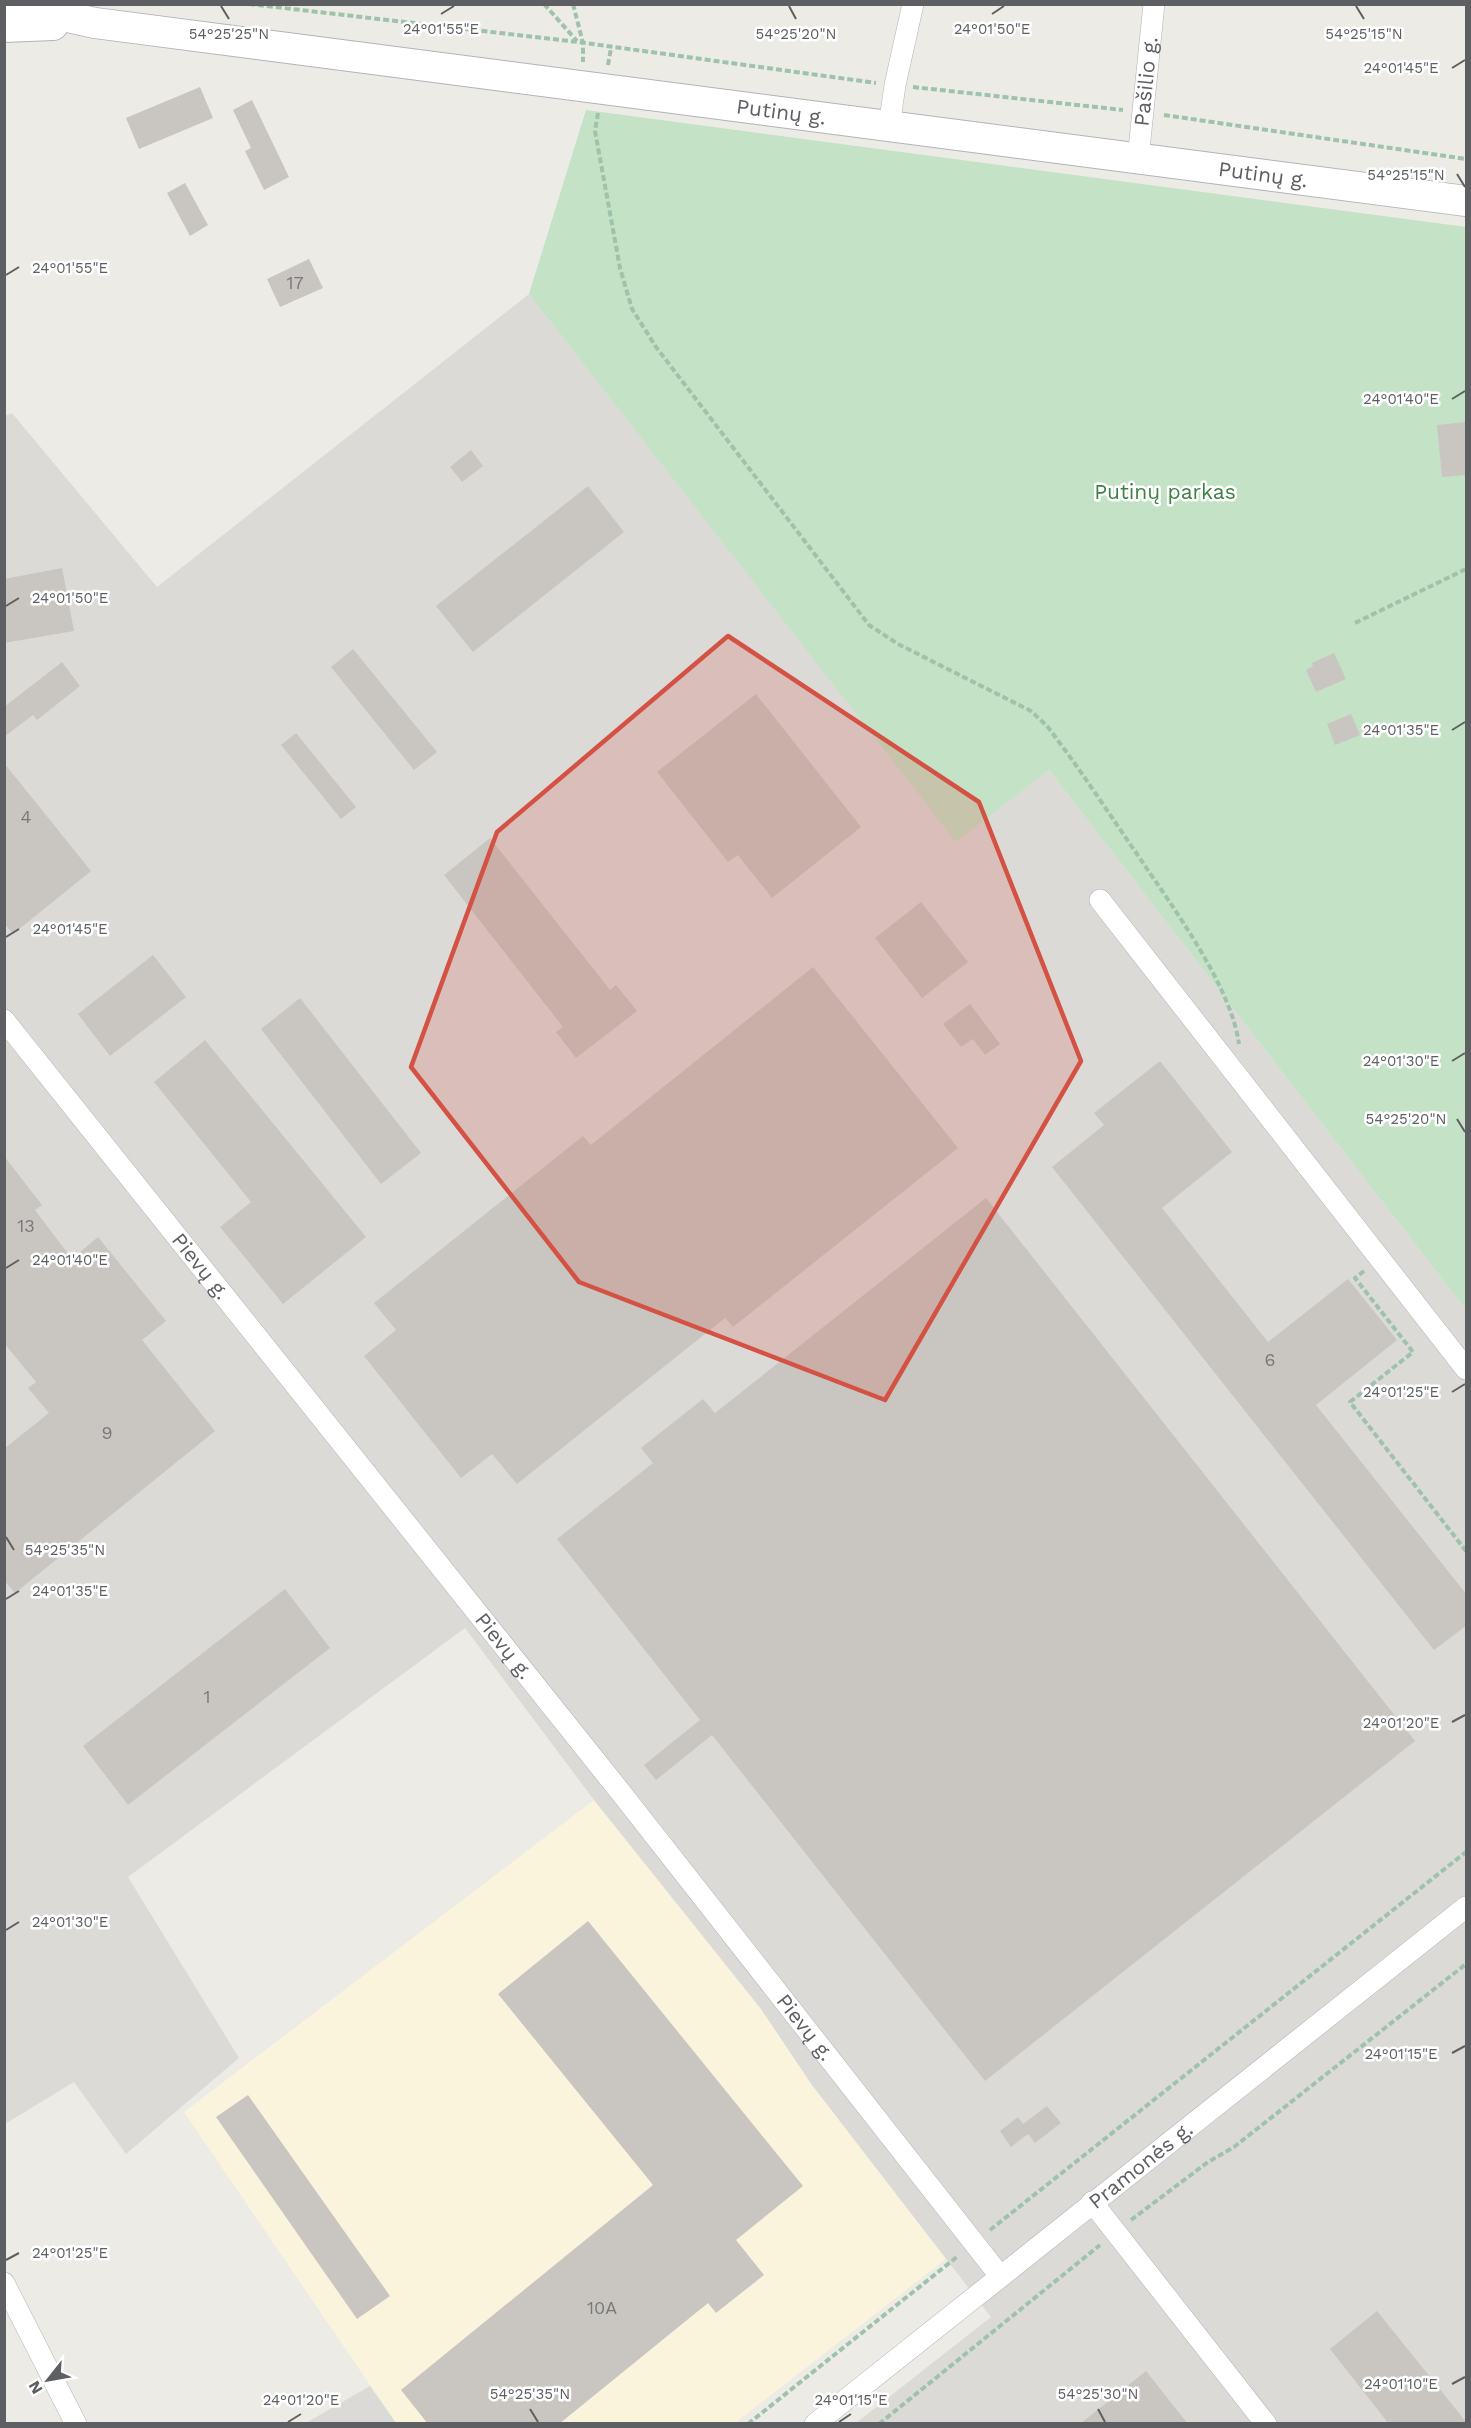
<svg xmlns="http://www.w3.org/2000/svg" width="1471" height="2428" font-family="'Work Sans',sans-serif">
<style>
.commercial{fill:#faf4dd}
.industrial{fill:#dcdad7}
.green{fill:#c4e2c5}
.building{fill:#c9c6c1}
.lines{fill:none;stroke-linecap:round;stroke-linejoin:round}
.minor-casing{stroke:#b2b4b8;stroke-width:22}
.secondary-casing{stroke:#b1b3b8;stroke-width:32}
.path{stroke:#9ec2aa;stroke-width:4;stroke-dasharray:6 3;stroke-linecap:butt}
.minor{stroke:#fff;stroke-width:21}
.secondary{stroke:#fff;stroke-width:30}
.marked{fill:#d45244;fill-opacity:0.2;stroke:#d45244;stroke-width:4.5;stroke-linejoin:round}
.ticks{fill:none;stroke:#5d5f63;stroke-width:2}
.labels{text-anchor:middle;stroke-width:5;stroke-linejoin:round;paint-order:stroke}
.number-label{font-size:18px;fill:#78797a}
.street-label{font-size:21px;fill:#5d5f63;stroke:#fff}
.park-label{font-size:21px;fill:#3f8044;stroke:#fff}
.ticks-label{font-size:15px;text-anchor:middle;fill:#5d5f63;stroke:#fff;stroke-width:5;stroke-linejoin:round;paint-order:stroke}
</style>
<rect width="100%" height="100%" fill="#edebe5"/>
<path class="commercial" d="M 594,1800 L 761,2009 L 812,2085 L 946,2259 L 735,2423 L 396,2423 L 184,2112 Z"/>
<g class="industrial">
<path d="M 529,294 L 956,841 L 1049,770 L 1463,1306 L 1466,1303 L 1466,2423 L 856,2423 L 991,2317 L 812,2085 L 761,2009 L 594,1800 L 465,1628 L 128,1877 L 239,2058 L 126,2154 L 74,2082 L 5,2124 L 5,416 L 12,413 L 157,587 Z"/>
<path d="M 370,2386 L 396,2423 L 306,2423 Z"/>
</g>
<path class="green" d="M 586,110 L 1466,227 L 1466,1303 L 1463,1306 L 1049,770 L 956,842 L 529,294 Z"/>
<g class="building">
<path d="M 200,87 L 213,118 L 139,149 L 126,118 Z"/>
<path d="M 252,100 L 289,177 L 264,190 L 245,151 L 251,148 L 233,110 Z"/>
<path d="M 185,183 L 208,225 L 190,236 L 167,193 Z"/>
<path d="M 309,259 L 323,288 L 280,307 L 267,279 Z"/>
<path d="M 1467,422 L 1467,475 L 1442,477 L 1437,425 Z"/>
<path d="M 471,450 L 483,466 L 462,482 L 450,467 Z"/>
<path d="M 588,486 L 624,532 L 473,652 L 436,606 Z"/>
<path d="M 62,568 L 74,631 L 4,643 L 4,579 Z"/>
<path d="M 353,649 L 437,752 L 414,770 L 331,667 Z"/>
<path d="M 1334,653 L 1346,679 L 1316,692 L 1306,670 L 1313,666 L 1312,663 Z"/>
<path d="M 62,662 L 80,686 L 37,720 L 33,715 L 4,737 L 4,707 Z"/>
<path d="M 756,694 L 861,827 L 772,898 L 738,855 L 728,862 L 657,772 Z"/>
<path d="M 1351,714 L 1360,735 L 1335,745 L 1327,724 Z"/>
<path d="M 296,733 L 356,807 L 341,819 L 281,745 Z"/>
<path d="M 4,763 L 91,871 L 13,934 L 4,923 Z"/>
<path d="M 490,838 L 610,990 L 616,985 L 637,1011 L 576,1058 L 556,1032 L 563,1027 L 444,875 Z"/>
<path d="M 921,902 L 968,962 L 922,998 L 875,938 Z"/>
<path d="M 153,955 L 186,997 L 110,1056 L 78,1014 Z"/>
<path d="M 813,967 L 958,1148 L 733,1327 L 725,1318 L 517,1484 L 492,1454 L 461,1478 L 364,1356 L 396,1330 L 374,1303 L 583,1136 L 591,1145 Z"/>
<path d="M 300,998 L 421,1153 L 381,1184 L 261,1029 Z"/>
<path d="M 970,1004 L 1000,1044 L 985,1055 L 973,1039 L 961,1047 L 943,1024 Z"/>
<path d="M 205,1040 L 366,1237 L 283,1304 L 220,1227 L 251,1202 L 154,1082 Z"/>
<path d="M 1160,1061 L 1232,1152 L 1162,1208 L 1268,1342 L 1348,1279 L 1397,1340 L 1316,1405 L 1467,1595 L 1467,1625 L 1434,1650 L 1052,1167 L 1104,1125 L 1094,1113 Z"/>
<path d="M 4,1156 L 42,1205 L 35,1210 L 72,1259 L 98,1237 L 166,1321 L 142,1340 L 215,1431 L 15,1593 L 4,1580 L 4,1449 L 49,1413 L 28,1388 L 36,1382 L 4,1343 Z"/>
<path d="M 986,1198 L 1415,1741 L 985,2081 L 712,1735 L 656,1780 L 644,1765 L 700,1720 L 557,1539 L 653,1463 L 641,1448 L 703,1399 L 715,1413 Z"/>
<path d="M 285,1589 L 330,1648 L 128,1805 L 83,1746 Z"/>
<path d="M 588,1921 L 803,2186 L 736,2240 L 764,2275 L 716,2313 L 708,2303 L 559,2424 L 428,2424 L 401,2390 L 653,2185 L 498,1994 Z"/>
<path d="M 248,2095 L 390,2296 L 357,2319 L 216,2117 Z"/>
<path d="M 1047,2106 L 1061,2123 L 1035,2143 L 1028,2134 L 1011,2147 L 1000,2131 L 1018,2117 L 1023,2124 Z"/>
<path d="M 1377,2311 L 1467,2423 L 1467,2424 L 1389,2424 L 1330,2349 Z"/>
<path d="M 1146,2371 L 1188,2424 L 1080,2424 Z"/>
</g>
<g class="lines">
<g class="minor-casing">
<g id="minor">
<path d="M 889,127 L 895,85 L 913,4"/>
<path id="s1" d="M 1138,159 L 1154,4"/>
<path d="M 1100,900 L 1466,1369"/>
<path id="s2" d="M 4,1020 L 622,1794 L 1000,2276"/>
<path d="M 1092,2202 L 1266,2424"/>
<path d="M 4,2283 L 76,2424"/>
<path id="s3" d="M 815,2424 L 1466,1907"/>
</g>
</g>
<g class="secondary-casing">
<g id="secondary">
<path id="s4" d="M 9,4 L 95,23 L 1466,201"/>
<path d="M 4,27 L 53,25"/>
</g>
</g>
<g class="path">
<path d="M 249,4 L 578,42 L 876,83"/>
<path d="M 544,4 L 577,41"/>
<path d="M 573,4 L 583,43 L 583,62"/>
<path d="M 608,65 L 611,48"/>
<path d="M 913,87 L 1123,110"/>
<path d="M 598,113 L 595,131 L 620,268 L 632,309 L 656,347 L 869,625 L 898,644 L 1031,711 L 1047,726 C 1080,769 1110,815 1141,860 C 1174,909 1231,986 1239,1044"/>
<path d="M 1164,115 L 1466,159"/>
<path d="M 1355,623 L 1466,569"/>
<path d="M 1364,1271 L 1355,1278 L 1413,1352 L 1350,1402 L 1466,1551"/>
<path d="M 1131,2220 L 1208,2162 L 1234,2147 L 1466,1964"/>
<path d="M 990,2230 L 1466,1852"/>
<path d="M 748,2424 L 958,2256"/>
<path d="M 879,2424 L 1100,2245"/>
</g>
<use href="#minor" class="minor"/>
<use href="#secondary" class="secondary"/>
</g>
<path class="marked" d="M 728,636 L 979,802 L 1081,1061 L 885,1400 L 579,1282 L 411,1067 L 497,832 Z"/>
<path class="ticks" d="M 221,6 L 229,19M 789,6 L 796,19M 1356,6 L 1364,19M 441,14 L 454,6M 992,14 L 1004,6M 1452,68 L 1465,60M 1457,174 L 1465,187M 6,275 L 19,267M 1452,399 L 1465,391M 6,606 L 19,598M 1452,730 L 1465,722M 6,937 L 19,929M 1452,1061 L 1465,1053M 1457,1119 L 1465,1132M 6,1268 L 19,1260M 1452,1392 L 1465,1384M 6,1537 L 14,1550M 6,1599 L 19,1591M 1452,1722 L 1465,1715M 6,1930 L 19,1922M 1452,2053 L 1465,2046M 6,2260 L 19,2253M 1452,2384 L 1465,2377M 530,2409 L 538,2422M 1098,2409 L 1105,2422M 288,2422 L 301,2414M 839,2422 L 851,2414"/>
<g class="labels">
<g class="number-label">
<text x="295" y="289">17</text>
<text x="26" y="823">4</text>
<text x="26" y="1232">13</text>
<text x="1270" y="1366">6</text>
<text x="107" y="1439">9</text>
<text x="207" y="1703">1</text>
<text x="602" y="2314">10A</text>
</g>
<g class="street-label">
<text dy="7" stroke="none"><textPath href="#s1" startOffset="78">Pašilio g.</textPath></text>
<text dy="7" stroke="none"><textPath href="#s4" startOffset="780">Putinų g.</textPath></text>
<text dy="7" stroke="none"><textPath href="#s4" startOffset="1266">Putinų g.</textPath></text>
<text dy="7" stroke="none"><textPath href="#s2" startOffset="315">Pievų g.</textPath></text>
<text dy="7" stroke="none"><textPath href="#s2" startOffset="801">Pievų g.</textPath></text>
<text dy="7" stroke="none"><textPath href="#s2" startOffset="1287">Pievų g.</textPath></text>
<text dy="7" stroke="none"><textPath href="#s3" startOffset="416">Pramonės g.</textPath></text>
</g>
<g class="park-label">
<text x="1165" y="499">Putinų parkas</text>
</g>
</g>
<g class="ticks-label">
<text x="441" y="34">24°01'55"E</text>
<text x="992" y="34">24°01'50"E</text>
<text x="1364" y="39">54°25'15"N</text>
<text x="229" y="39">54°25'25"N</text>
<text x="796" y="39">54°25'20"N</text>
<text x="1401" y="73">24°01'45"E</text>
<text x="1406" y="180">54°25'15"N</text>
<text x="70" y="273">24°01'55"E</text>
<text x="1401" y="404">24°01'40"E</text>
<text x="70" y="603">24°01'50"E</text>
<text x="1401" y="735">24°01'35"E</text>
<text x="70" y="934">24°01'45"E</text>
<text x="1401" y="1066">24°01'30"E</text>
<text x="1406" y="1124">54°25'20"N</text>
<text x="70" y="1265">24°01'40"E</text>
<text x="1401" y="1397">24°01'25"E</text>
<text x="65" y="1555">54°25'35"N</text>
<text x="70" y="1596">24°01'35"E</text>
<text x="1401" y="1728">24°01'20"E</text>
<text x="70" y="1927">24°01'30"E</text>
<text x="1401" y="2059">24°01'15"E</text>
<text x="70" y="2258">24°01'25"E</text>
<text x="1401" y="2389">24°01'10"E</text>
<text x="530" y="2399">54°25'35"N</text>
<text x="1098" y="2399">54°25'30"N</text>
<text x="301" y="2405">24°01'20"E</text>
<text x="851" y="2405">24°01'15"E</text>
</g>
<rect width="1471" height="2428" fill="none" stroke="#5d5f63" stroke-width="12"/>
<g transform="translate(48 2380) rotate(239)" stroke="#ffffff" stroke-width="4.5" paint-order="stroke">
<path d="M0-4.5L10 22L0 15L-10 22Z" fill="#5d5f63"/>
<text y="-9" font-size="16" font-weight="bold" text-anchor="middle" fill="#5d5f63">N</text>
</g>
</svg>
